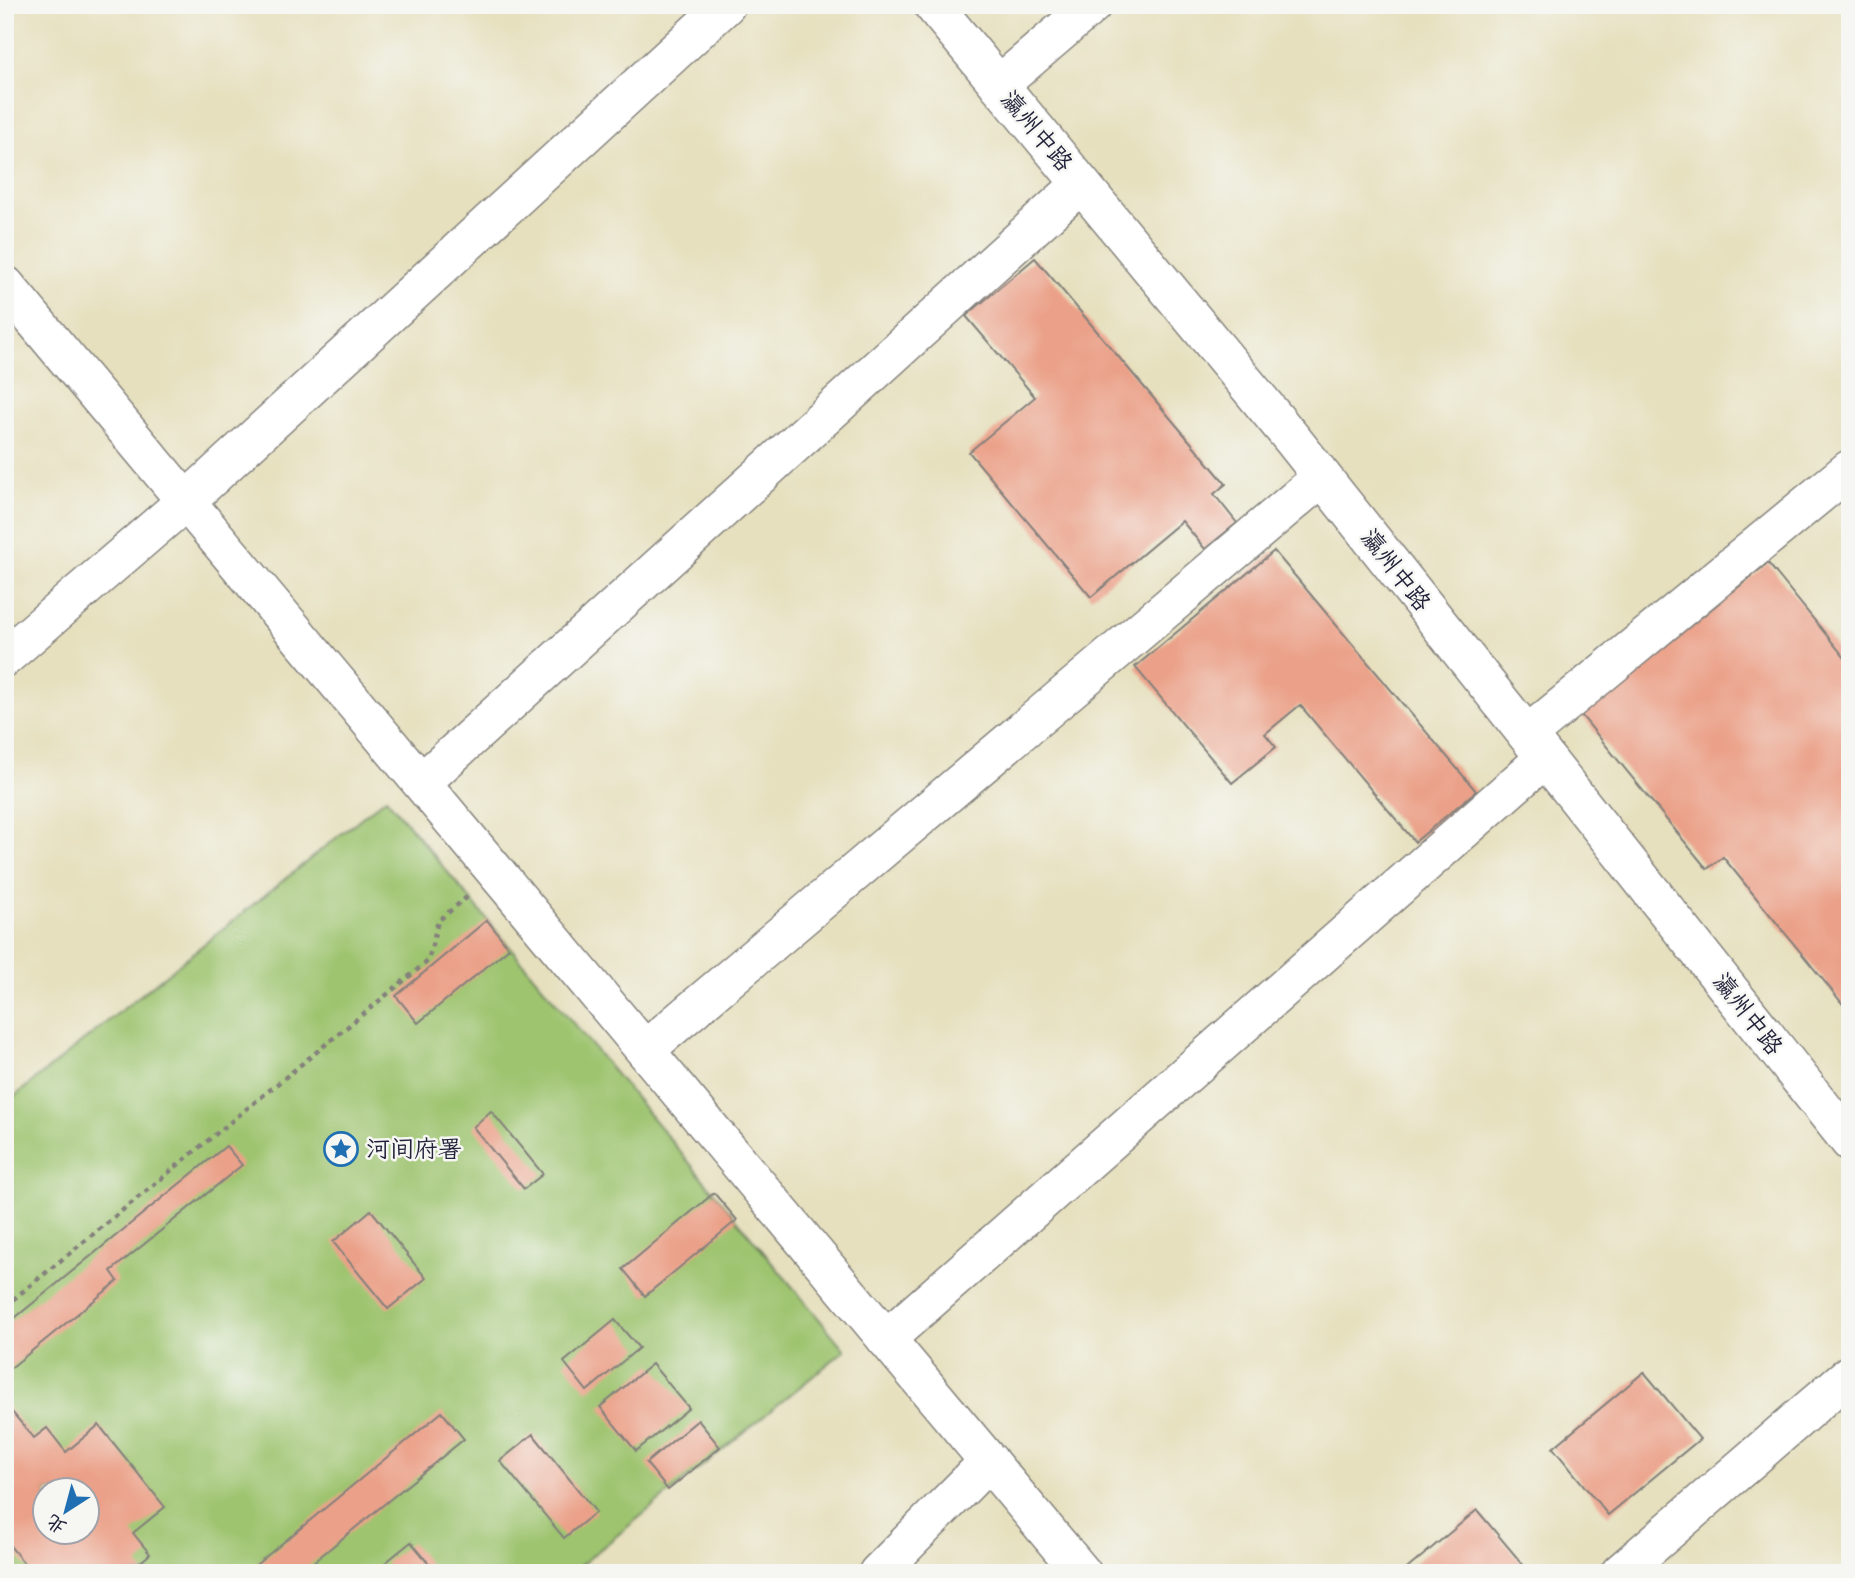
<svg xmlns="http://www.w3.org/2000/svg" width="1855" height="1578" font-family="Itim,'LXGW WenKai TC',sans-serif">
<style>
.green{fill:#9ec46f;stroke:#607355;stroke-width:2;fill-rule:evenodd}
.building{fill:#eba189;fill-rule:evenodd}
.lines{fill:none;stroke-linecap:round;stroke-linejoin:round}
.minor-casing{stroke:#84817c;stroke-width:41}
.major-casing{stroke:#84817c;stroke-width:41}
.path{stroke:#84817c;stroke-width:4.5;stroke-dasharray:5 5;stroke-linecap:butt}
.minor{stroke:#fff;stroke-width:38}
.major{stroke:#fff;stroke-width:38}
.labels{text-anchor:middle;stroke-width:5;stroke-linejoin:round;paint-order:stroke}
.street-label{font-size:24px;fill:#22223b;stroke:#f6f6f2}
.poi-label{font-size:24px;fill:#22223b;stroke:#f6f6f2;text-anchor:start}
</style>
<rect width="100%" height="100%" fill="#f6f6f2"/>
<filter id="ink" filterUnits="userSpaceOnUse"><feTurbulence type="fractalNoise" baseFrequency=".0143" numOctaves="2"/><feDisplacementMap in="SourceGraphic" scale="14" xChannelSelector="R" yChannelSelector="G"/><feConvolveMatrix kernelMatrix="1 2 1 2 8 2 1 2 1" color-interpolation-filters="sRGB"/></filter>
<filter id="wash" filterUnits="userSpaceOnUse"><feTurbulence type="fractalNoise" baseFrequency=".00686" numOctaves="4" result="noise"/><feDisplacementMap in="SourceGraphic" scale="28" xChannelSelector="R" yChannelSelector="G"/><feGaussianBlur stdDeviation="1.57" result="paint"/><feColorMatrix in="noise" values="0 0 0 0 0 0 0 0 0 0 0 0 0 0 0 0 0 1.4 0 .05"/><feComposite in="paint" operator="in"/></filter>
<g filter="url(#wash)">
<rect width="100%" height="100%" fill="#e6e0be"/>
<path class="green" d="M 386,798 L 845,1350 L 571,1573 L 5,1573 L 5,1104 ZM 46,1490 L 88,1490 L 88,1532 L 46,1532 Z"/>
<g id="blocks">
<g class="building">
<path d="M 1035,258 L 1226,484 L 1214,494 L 1237,523 L 1205,549 L 1182,521 L 1091,597 L 969,452 L 1035,397 L 966,316 Z"/>
<path d="M 1274,551 L 1476,791 L 1415,842 L 1300,705 L 1265,734 L 1276,747 L 1232,783 L 1135,667 Z"/>
<path d="M 1768,563 L 1850,664 L 1850,1013 L 1723,857 L 1707,869 L 1581,715 Z"/>
<path d="M 487,920 L 509,948 L 418,1023 L 396,996 Z"/>
<path d="M 491,1111 L 543,1174 L 524,1189 L 473,1127 Z"/>
<path d="M 226,1146 L 242,1165 L 111,1271 L 118,1281 L 7,1371 L 5,1326 Z"/>
<path d="M 714,1193 L 737,1220 L 645,1296 L 623,1269 Z"/>
<path d="M 371,1210 L 426,1278 L 388,1309 L 333,1242 Z"/>
<path d="M 615,1320 L 639,1348 L 587,1391 L 564,1362 Z"/>
<path d="M 652,1364 L 689,1408 L 636,1451 L 600,1407 Z"/>
<path d="M 1644,1372 L 1700,1439 L 1608,1515 L 1553,1448 Z"/>
<path d="M 5,1404 L 34,1438 L 47,1428 L 66,1452 L 99,1425 L 165,1507 L 133,1533 L 150,1554 L 137,1565 L 144,1573 L 32,1573 L 5,1540 ZM 46,1490 L 88,1490 L 88,1532 L 46,1532 Z"/>
<path d="M 442,1412 L 464,1439 L 300,1573 L 246,1573 Z"/>
<path d="M 698,1420 L 720,1447 L 668,1490 L 646,1463 Z"/>
<path d="M 533,1434 L 596,1512 L 564,1538 L 500,1461 Z"/>
<path d="M 1477,1510 L 1530,1573 L 1402,1573 Z"/>
<path d="M 411,1542 L 437,1573 L 393,1573 L 385,1563 Z"/>
</g>
</g>
</g>
<g filter="url(#ink)">
<use href="#blocks" fill-opacity="0" stroke="#84817c" stroke-width="2"/>
<g class="lines">
<g class="minor-casing">
<g id="minor">
<path d="M 999,85 L 1092,5"/>
<path d="M 5,285 L 1082,1573"/>
<path d="M 5,657 L 186,501 L 726,5"/>
<path d="M 1527,735 L 1850,469"/>
<path d="M 422,782 L 1081,184"/>
<path d="M 645,1050 L 1322,477"/>
<path d="M 886,1339 L 1545,758"/>
<path d="M 878,1573 L 989,1461"/>
<path d="M 1620,1573 L 1850,1374"/>
</g>
</g>
<g class="major-casing">
<path id="major" d="M 933,5 L 1293,440 L 1850,1142"/>
</g>
<path class="path" d="M 5,1306 L 428,961 L 438,921 L 468,896"/>
<use href="#minor" class="minor"/>
<use href="#major" class="major"/>
</g>
</g>
<defs>
<g id="sight-ring" transform="scale(1.75)"><circle r="9.5" fill="#f6f6f2" stroke="#1f6fb2" stroke-width="1.5"/><path d="M0-6L1.8-2.2L6-1.7L2.9 1.2L3.7 5.4L0 3.3L-3.7 5.4L-2.9 1.2L-6-1.7L-1.8-2.2Z" fill="#1f6fb2"/></g>
</defs>
<g fill-rule="evenodd">
<use href="#sight-ring" x="341" y="1149"/>
</g>
<g class="labels">
<g class="street-label">
<text transform="translate(1037 131) rotate(50)" y="8">瀛州中路</text>
<text transform="translate(1396 570) rotate(52)" y="8">瀛州中路</text>
<text transform="translate(1748 1014) rotate(52)" y="8">瀛州中路</text>
</g>
<g class="poi-label">
<text x="366" y="1157">河间府署</text>
</g>
</g>
<rect width="1855" height="1578" fill="none" stroke="#f6f6f2" stroke-width="28"/>
<g transform="translate(66 1511) rotate(216)"><circle r="33" fill="#f6f6f2" stroke="#a1a1a9" stroke-width="2"/>
<path d="M0-5L12 26L0 18L-12 26Z" fill="#1f6fb2"/>
<text y="-10" font-size="19" font-weight="bold" text-anchor="middle" fill="#22223b">北</text>
</g>
</svg>
